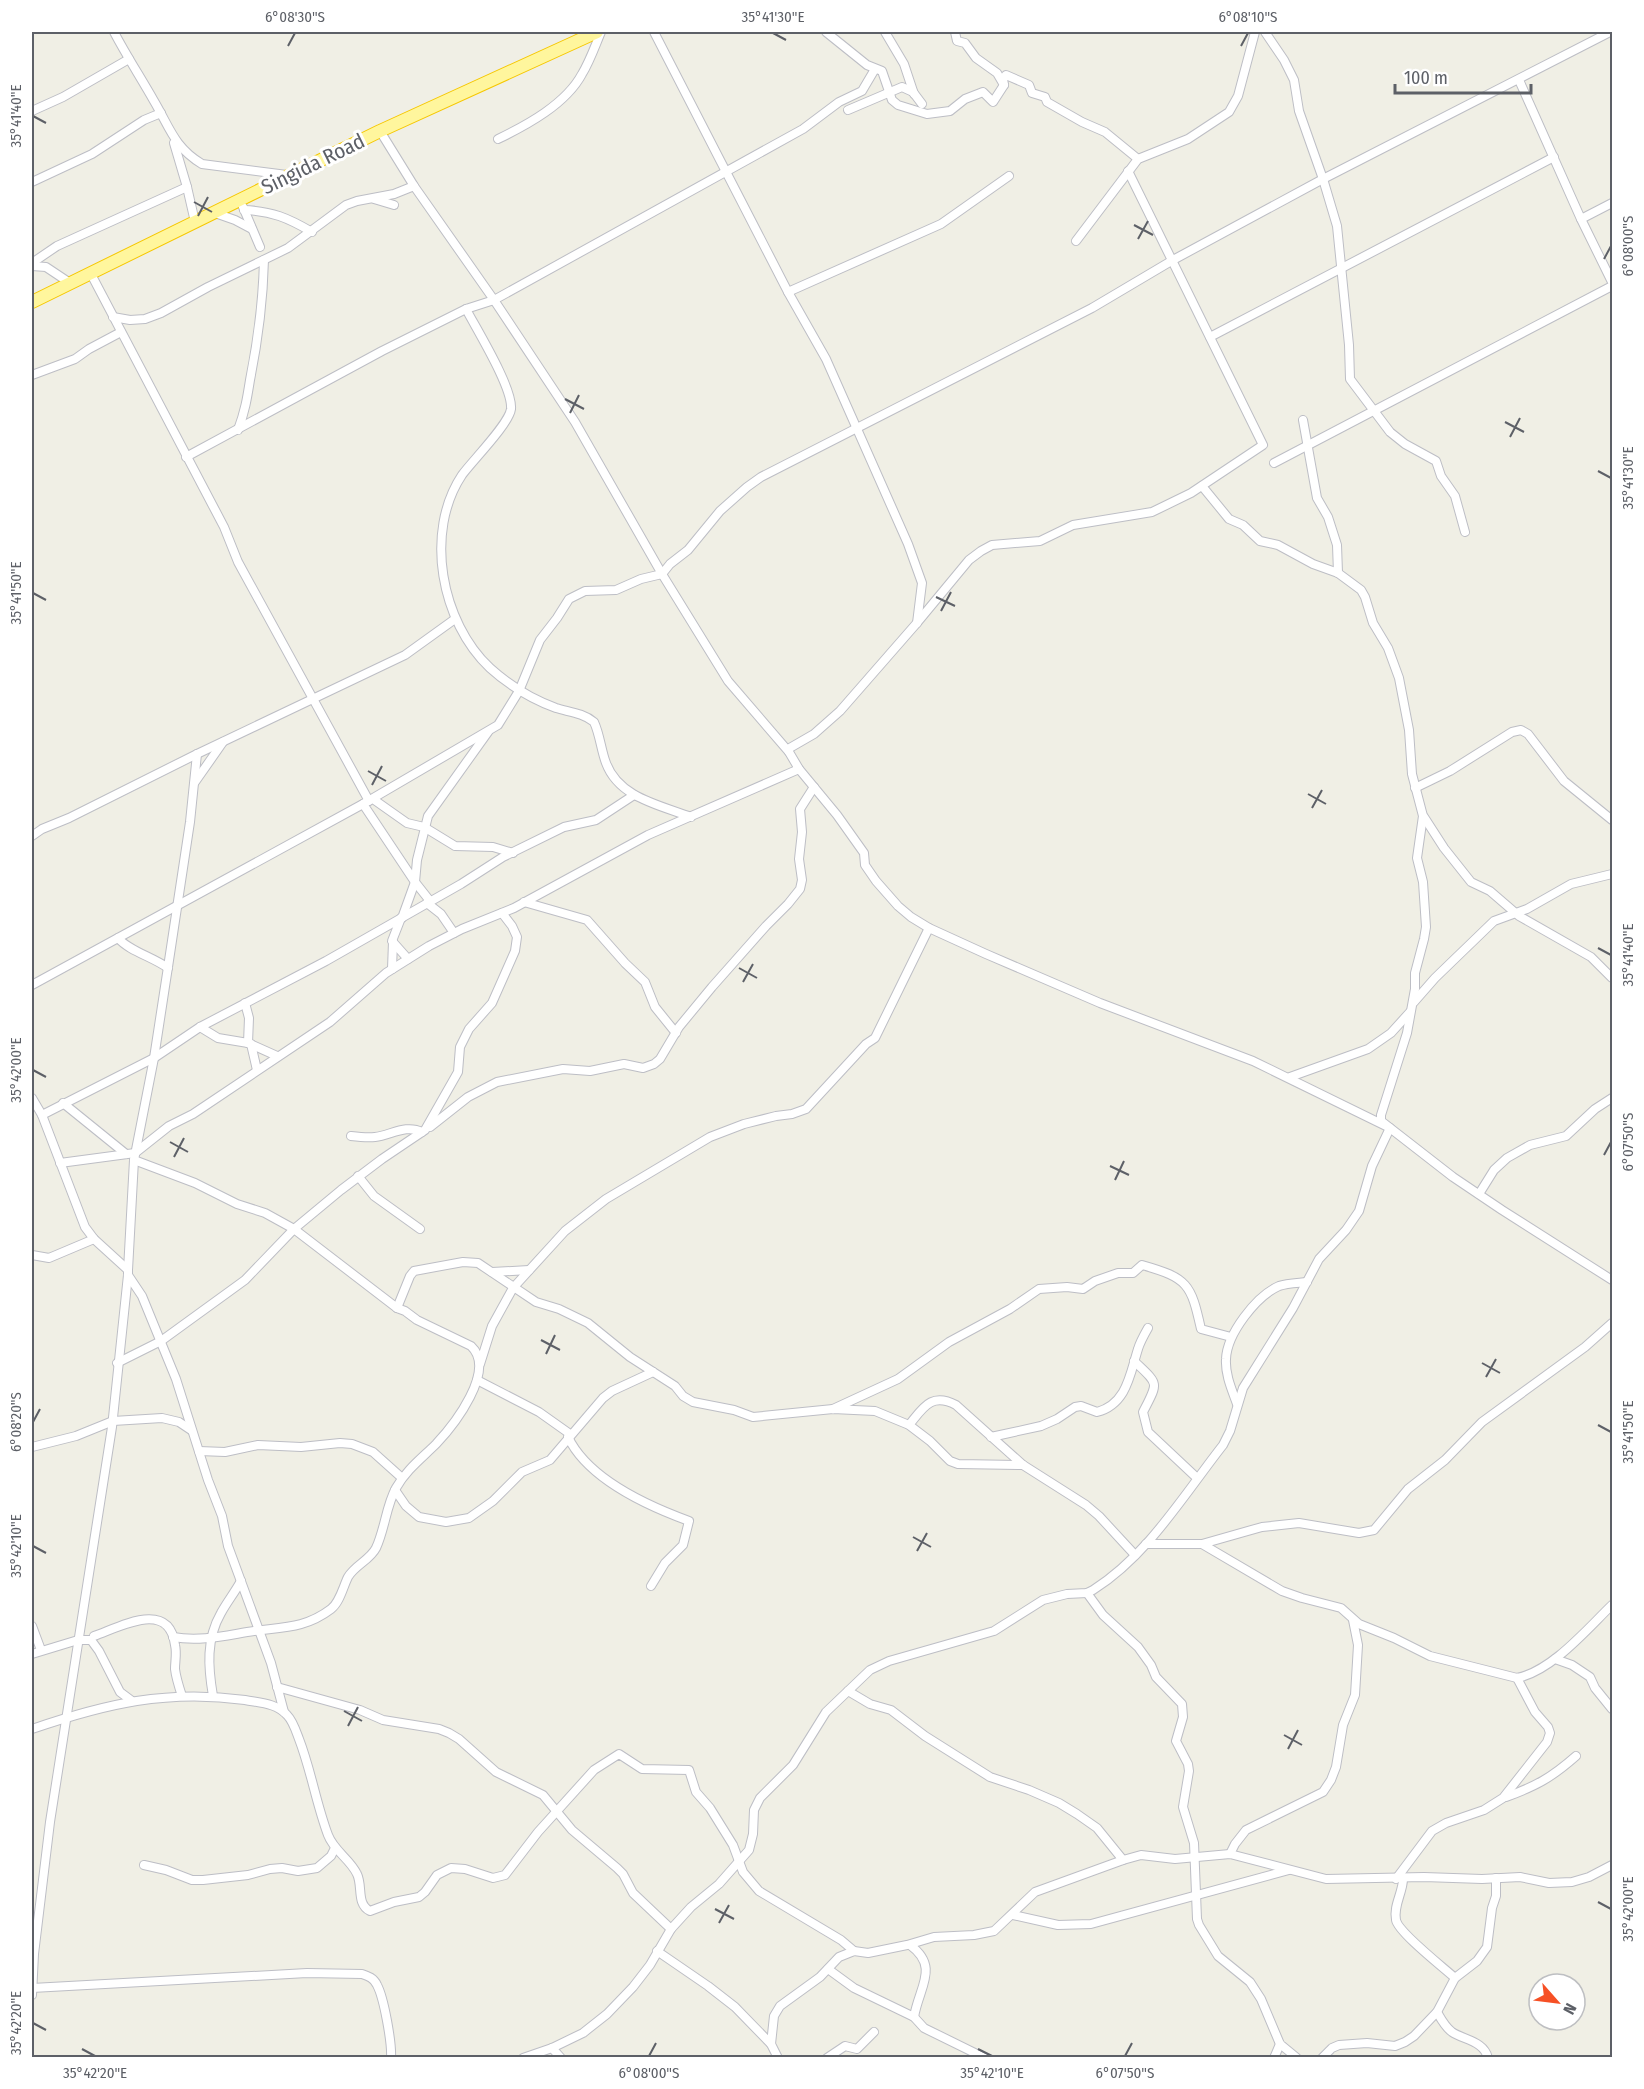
<svg xmlns="http://www.w3.org/2000/svg" width="1644" height="2089" font-family="'Fira Sans Condensed',sans-serif">
<style>
.lines{fill:none;stroke-linecap:round;stroke-linejoin:round}
.minor-casing{stroke:#bdbec5;stroke-width:10}
.trunk-casing{stroke:#f6c700;stroke-width:14}
.minor{stroke:#fff;stroke-width:8}
.trunk{stroke:#fff69d;stroke-width:12}
.ticks{fill:none;stroke:#5d6067;stroke-width:2}
.labels{text-anchor:middle;stroke-width:6;stroke-linejoin:round;paint-order:stroke}
.street-label{font-size:21px;fill:#5d6067;stroke:#fff}
.neatline{fill:none;stroke:#5d6067;stroke-width:2}
.ticks-label{font-size:15px;text-anchor:middle;fill:#5d6067}
</style>
<rect width="100%" height="100%" fill="#f0efe5"/>
<g class="lines">
<g class="minor-casing">
<g id="minor">
<path d="M 114,32 C 126,55 141,78 154,101 C 170,128 174,147 202,164 L 287,175"/>
<path d="M 654,32 L 788,292 L 826,359 L 908,544 L 922,583 L 917,623"/>
<path d="M 826,32 L 867,65 L 882,71 L 892,100 L 898,105 L 927,114 L 950,111 L 965,99 L 983,92 L 993,102 L 1004,85"/>
<path d="M 885,32 L 904,64 L 914,94"/>
<path d="M 955,32 L 957,41 L 965,43 L 976,58 L 997,73 L 1004,85 L 1003,79 L 1006,75 L 1029,85 L 1032,93 L 1045,97 L 1047,102 L 1082,122 L 1105,132 L 1138,159"/>
<path d="M 1265,32 L 1284,60 L 1294,80 L 1299,111 L 1323,179 L 1337,226 L 1349,345 L 1350,379 L 1390,432 L 1405,444 L 1436,461 L 1441,476 L 1455,496 L 1465,532"/>
<path d="M 1519,80 L 1581,219 L 1612,282"/>
<path d="M 848,110 L 902,87 L 913,92 L 922,104"/>
<path d="M 32,111 L 63,97 L 129,59"/>
<path d="M 380,131 L 414,186 L 494,300 L 575,422 L 662,574 L 728,681 L 789,752 L 799,769 L 837,815 L 864,853 L 865,865 L 876,881 L 898,906 L 911,917 L 929,928 L 986,954 L 1100,1003 L 1253,1061 L 1390,1128 L 1453,1177 L 1502,1210 L 1612,1280"/>
<path d="M 498,139 C 527,125 566,104 582,74 C 590,61 595,46 601,32"/>
<path d="M 174,143 L 187,187 L 195,222"/>
<path d="M 32,182 L 92,154 L 144,120 L 161,113"/>
<path d="M 374,199 L 394,205"/>
<path d="M 243,207 L 260,247"/>
<path d="M 244,210 C 272,211 288,218 312,232"/>
<path d="M 215,213 L 235,220 L 252,229"/>
<path d="M 1581,219 L 1612,203"/>
<path d="M 1076,241 L 1138,159 L 1188,139 L 1229,112 L 1238,96 L 1255,32"/>
<path d="M 32,263 L 57,246 L 187,187"/>
<path d="M 32,266 L 46,267 L 70,283"/>
<path d="M 91,274 L 224,527 L 238,562 L 369,801"/>
<path d="M 788,292 L 941,224 L 1009,176"/>
<path d="M 466,309 C 477,330 513,388 511,409 C 509,424 473,460 462,475 C 424,532 441,622 490,668 C 510,686 531,699 556,708 C 569,712 583,713 594,722 C 600,735 601,750 606,763 C 619,798 660,805 691,817"/>
<path d="M 113,317 L 130,320 L 145,319 L 161,313 L 208,287 L 288,248 L 346,205 L 357,201 L 394,194 L 414,186"/>
<path d="M 1210,337 L 1554,157"/>
<path d="M 32,375 L 75,359 L 89,349 L 121,332"/>
<path d="M 1303,420 L 1317,498 L 1328,517 L 1337,545 L 1338,573"/>
<path d="M 238,430 C 245,411 247,399 250,380 C 258,340 263,301 264,260"/>
<path d="M 186,457 L 382,351 L 466,309 L 494,300 L 803,129 L 839,102 L 862,91 L 875,69"/>
<path d="M 1274,463 L 1612,286"/>
<path d="M 789,752 L 788,749 L 814,734 L 840,711 L 916,624 L 969,560 L 981,551 L 992,545 L 1040,541 L 1073,525 L 1152,512 L 1191,493 L 1263,445 L 1128,171"/>
<path d="M 195,782 L 223,742"/>
<path d="M 1415,788 L 1450,771 L 1512,732 L 1521,730 L 1528,734 L 1564,781 L 1612,820"/>
<path d="M 373,799 L 407,823 L 424,827 L 455,846 L 493,847 L 513,853"/>
<path d="M 363,804 L 415,882 L 430,901"/>
<path d="M 1424,817 L 1444,848 L 1471,882 L 1490,891 L 1519,916 L 1591,957 L 1612,978"/>
<path d="M 32,836 L 42,829 L 69,818 L 197,754 L 405,655 L 455,619"/>
<path d="M 524,902 L 587,920 L 625,963 L 645,982 L 655,1007 L 676,1033"/>
<path d="M 427,903 L 441,914 L 454,933"/>
<path d="M 401,918 L 392,941 L 408,959"/>
<path d="M 402,918 L 415,882 L 417,860 L 428,816 L 488,732"/>
<path d="M 118,938 C 129,951 153,957 168,968"/>
<path d="M 392,969 L 393,942"/>
<path d="M 32,985 L 363,804 L 498,725 L 519,691 L 540,640 L 557,618 L 569,599 L 585,591 L 616,590 L 641,579 L 662,574 L 670,564 L 688,550 L 720,511 L 747,487 L 761,477 L 1092,308 L 1173,260 L 1323,179 L 1610,32"/>
<path d="M 1414,1002 L 1435,978 L 1494,921 L 1527,909 L 1571,884 L 1612,874"/>
<path d="M 245,1003 L 249,1018 L 248,1043"/>
<path d="M 200,1027 L 218,1038 L 248,1043 L 277,1056"/>
<path d="M 251,1044 L 257,1070"/>
<path d="M 1290,1077 L 1368,1049 L 1391,1033 L 1410,1012"/>
<path d="M 32,1098 L 42,1115 L 85,1227 L 94,1239 L 128,1270 L 128,1275 L 112,1427 L 50,1822 L 34,1954 L 32,1995"/>
<path d="M 63,1103 L 126,1154"/>
<path d="M 42,1115 L 154,1058 L 200,1027 L 326,961 L 461,884 L 503,857 L 564,827 L 596,820 L 634,795"/>
<path d="M 430,1127 L 468,1097 L 497,1082 L 563,1069 L 590,1071 L 624,1064 L 643,1068 L 654,1064 L 660,1059 L 679,1027 L 712,987 L 766,926 L 788,904 L 800,889 L 802,880 L 799,859 L 802,832 L 800,809 L 814,787"/>
<path d="M 351,1136 C 359,1137 368,1138 375,1137 C 391,1135 406,1124 422,1132"/>
<path d="M 134,1160 L 195,1183 L 237,1204 L 265,1213 L 294,1229 L 397,1308 L 405,1311 L 417,1320 L 471,1346 C 497,1370 454,1425 436,1444 C 422,1458 406,1470 396,1488 C 386,1506 385,1529 376,1548 C 370,1560 355,1565 348,1577 C 343,1587 340,1602 331,1609 C 306,1628 284,1627 254,1631 C 227,1635 201,1642 173,1637"/>
<path d="M 60,1163 L 135,1153 L 169,1126 L 193,1114 L 330,1022 L 386,973 L 429,946 L 462,929 L 514,908 L 648,835 L 799,769"/>
<path d="M 358,1176 L 374,1196 L 420,1229"/>
<path d="M 1479,1194 L 1494,1170 L 1507,1158 L 1530,1145 L 1566,1136 L 1595,1109 L 1612,1098"/>
<path d="M 32,1255 L 49,1258 L 94,1239"/>
<path d="M 128,1270 L 134,1160 L 154,1058 L 168,967 L 190,822 L 197,754"/>
<path d="M 492,1272 L 529,1270"/>
<path d="M 128,1275 L 142,1296 L 176,1379 L 208,1480 L 222,1516 L 228,1546 L 271,1663 L 284,1712"/>
<path d="M 397,1308 L 410,1276 L 414,1271 L 463,1262 L 478,1263 L 536,1302 L 559,1309 L 588,1323 L 630,1357 L 675,1386 L 683,1396 L 693,1402 L 734,1410 L 753,1417 L 833,1409 L 875,1411 L 909,1425 L 930,1441 L 950,1461 L 958,1464 L 1023,1465"/>
<path d="M 1134,1361 C 1159,1385 1159,1381 1143,1412 L 1148,1432 L 1197,1478"/>
<path d="M 117,1363 L 161,1341 L 245,1280 L 294,1229 L 341,1190 L 382,1159 L 425,1130 L 458,1072 L 460,1047 L 469,1029 L 492,1003 L 515,951 L 517,937 L 512,926 L 502,913"/>
<path d="M 480,1364 L 492,1326 L 513,1288 L 565,1231 L 606,1199 L 710,1137 L 744,1124 L 776,1116 L 792,1114 L 806,1109 L 866,1044 L 875,1038 L 929,928"/>
<path d="M 477,1380 L 539,1412 L 570,1434"/>
<path d="M 1237,1404 C 1232,1390 1225,1375 1226,1359 C 1227,1334 1256,1296 1279,1286 C 1287,1283 1298,1283 1307,1282"/>
<path d="M 833,1409 L 898,1379 L 949,1342 L 1010,1309 L 1039,1289 L 1067,1287 L 1083,1289 L 1095,1281 L 1118,1273 L 1133,1273 L 1142,1265 C 1188,1278 1191,1284 1201,1329 L 1231,1337"/>
<path d="M 909,1425 C 923,1408 931,1392 956,1405 L 1023,1465 L 1086,1505 L 1099,1516 L 1135,1555"/>
<path d="M 568,1437 C 588,1479 648,1506 689,1521 L 683,1545 L 665,1563 L 651,1586"/>
<path d="M 991,1437 L 1041,1426 L 1057,1419 L 1075,1407 L 1081,1406 L 1097,1412 C 1127,1404 1130,1374 1138,1349 C 1140,1342 1144,1335 1148,1328"/>
<path d="M 32,1447 L 76,1436 L 113,1421 L 162,1418 L 179,1422 L 191,1430"/>
<path d="M 199,1451 L 225,1452 L 258,1445 L 301,1447 L 340,1443 L 352,1444 L 373,1452 L 402,1478"/>
<path d="M 395,1490 L 406,1506 L 419,1517 L 446,1522 L 469,1518 L 493,1501 L 522,1472 L 550,1460 L 603,1398 L 612,1391 L 653,1372"/>
<path d="M 1146,1544 L 1202,1544 L 1282,1591 L 1302,1598 L 1341,1608 L 1359,1624 L 1394,1638 L 1430,1656 L 1517,1678 C 1552,1671 1587,1629 1612,1605"/>
<path d="M 1202,1544 L 1262,1527 L 1299,1523 L 1359,1533 L 1374,1530 L 1408,1489 L 1445,1460 L 1482,1422 L 1585,1347 L 1612,1323"/>
<path d="M 1087,1593 L 1103,1615 L 1138,1647 L 1151,1665 L 1156,1677 L 1182,1704 L 1183,1717 L 1176,1741 L 1188,1764 L 1189,1771 L 1183,1807 L 1194,1843 L 1197,1919 L 1199,1925 L 1218,1956 L 1250,1982 L 1261,1999 L 1280,2044 L 1297,2058"/>
<path d="M 32,1626 L 41,1650"/>
<path d="M 94,1636 C 120,1627 169,1599 175,1645 C 177,1653 175,1661 175,1669 C 176,1678 179,1687 182,1696"/>
<path d="M 32,1654 L 78,1640 L 91,1640 L 99,1651 L 120,1692 L 132,1701"/>
<path d="M 1555,1659 L 1572,1665 L 1590,1677 L 1595,1688 L 1612,1709"/>
<path d="M 277,1687 L 360,1710 L 383,1720 L 439,1729 L 449,1733 L 459,1739 L 496,1772 L 543,1795 L 572,1830 L 617,1868 L 623,1874 L 633,1893 L 671,1929"/>
<path d="M 848,1691 L 870,1704 L 891,1710 L 925,1736 L 990,1777 L 1029,1790 L 1059,1803 L 1077,1814 L 1097,1828 L 1123,1860"/>
<path d="M 213,1696 C 208,1667 206,1639 221,1613 C 227,1602 235,1592 241,1581"/>
<path d="M 32,1729 C 105,1704 167,1689 245,1700 C 260,1703 276,1703 287,1715 C 293,1721 296,1731 299,1739 C 311,1770 316,1803 328,1835 C 334,1851 350,1859 357,1874 C 363,1886 356,1904 370,1911 L 394,1902 L 419,1897 L 425,1892 L 437,1875 L 451,1868 L 465,1869 L 493,1878 L 505,1875 L 538,1832 L 594,1770 L 619,1754 L 642,1769 L 689,1770 L 696,1792 L 710,1808 L 733,1845 L 743,1872 L 759,1891 L 841,1940 L 854,1951"/>
<path d="M 1506,1797 C 1536,1786 1551,1778 1576,1756"/>
<path d="M 1230,1854 L 1235,1844 L 1246,1830 L 1323,1792 L 1331,1780 L 1336,1767 L 1343,1725 L 1355,1695 L 1358,1645 L 1353,1620"/>
<path d="M 144,1865 L 166,1870 L 192,1880 L 203,1880 L 248,1875 L 270,1869 L 282,1868 L 298,1871 L 317,1868 L 331,1856 L 335,1848"/>
<path d="M 1396,1879 L 1432,1831 L 1446,1823 L 1484,1810 L 1503,1798 L 1547,1742 L 1550,1733 L 1548,1727 L 1535,1712 L 1517,1678"/>
<path d="M 1403,1879 C 1403,1892 1393,1906 1396,1920 C 1398,1932 1444,1968 1455,1978"/>
<path d="M 1013,1915 L 1058,1925 L 1091,1924 L 1289,1870"/>
<path d="M 910,1945 C 940,1967 919,1987 914,2017"/>
<path d="M 657,1951 L 708,1986 L 735,2007 L 771,2044"/>
<path d="M 828,1969 L 854,1988 L 914,2017 L 924,2028 L 985,2058"/>
<path d="M 32,1988 L 307,1973 L 362,1974 C 368,1976 374,1978 377,1985 C 384,1998 392,2043 391,2058"/>
<path d="M 1437,2012 C 1441,2019 1445,2027 1452,2032 C 1464,2040 1484,2041 1488,2058"/>
<path d="M 552,2048 L 561,2058"/>
<path d="M 523,2058 L 552,2048 L 583,2033 L 607,2014 L 633,1987 L 650,1965 L 671,1929 L 691,1907 L 719,1884 L 749,1850 L 753,1834 L 754,1810 L 760,1798 L 793,1765 L 826,1712 L 870,1670 L 889,1661 L 994,1631 L 1043,1600 L 1067,1594 L 1087,1593 L 1093,1590 C 1148,1555 1183,1496 1223,1445 L 1230,1431 L 1243,1388 L 1293,1308 L 1319,1259 L 1346,1230 L 1359,1211 L 1372,1166 L 1390,1128 L 1381,1121 L 1381,1115 L 1407,1033 L 1415,989 L 1415,973 L 1424,939 L 1426,927 L 1423,882 L 1417,858 L 1423,816 L 1412,774 L 1409,730 L 1399,678 L 1388,648 L 1373,623 L 1365,597 L 1361,590 L 1338,573 L 1313,564 L 1278,545 L 1260,541 L 1243,525 L 1229,519 L 1202,486"/>
<path d="M 778,2058 L 771,2044 L 774,2016 L 780,2006 L 820,1977 L 839,1957 L 854,1951 L 868,1953 L 907,1945 L 934,1937 L 974,1935 L 994,1931 L 1035,1892 L 1123,1860 L 1141,1855 L 1175,1859 L 1230,1854 L 1326,1879 L 1424,1877 L 1482,1879 L 1520,1877 L 1549,1883 L 1572,1882 L 1589,1877 L 1612,1865"/>
<path d="M 827,2058 L 845,2046 L 857,2049 L 874,2032"/>
<path d="M 1274,2058 L 1280,2044"/>
<path d="M 1322,2058 L 1332,2048 L 1339,2045 L 1367,2043 L 1395,2046 L 1405,2042 L 1414,2036 L 1437,2012 L 1455,1978 L 1477,1961 L 1487,1947 L 1492,1908 L 1496,1896 L 1496,1878"/>
</g>
</g>
<g class="trunk-casing">
<path id="trunk" d="M 32,302 L 380,131 L 597,32"/>
</g>
<use href="#minor" class="minor"/>
<use href="#trunk" class="trunk"/>
</g>
<path class="ticks" d="M 773,33 L 786,40M 288,46 L 295,33M 1241,46 L 1248,33M 33,116 L 46,123M 194,202 L 212,212M 198,216 L 208,197M 1134,225 L 1153,235M 1138,239 L 1148,221M 1604,259 L 1611,246M 565,399 L 584,409M 570,413 L 579,395M 1505,422 L 1524,432M 1510,437 L 1520,418M 1598,471 L 1611,478M 33,593 L 46,600M 936,597 L 955,606M 941,611 L 951,592M 368,771 L 386,781M 372,785 L 382,766M 1308,794 L 1326,804M 1312,808 L 1322,790M 1598,948 L 1611,955M 739,968 L 757,978M 743,982 L 753,964M 33,1070 L 46,1077M 170,1142 L 188,1152M 1604,1155 L 1611,1142M 174,1157 L 184,1138M 1110,1166 L 1129,1175M 1115,1180 L 1124,1161M 541,1340 L 560,1350M 546,1354 L 555,1335M 1482,1363 L 1500,1373M 1486,1377 L 1496,1359M 33,1422 L 40,1409M 1598,1425 L 1611,1432M 913,1537 L 931,1547M 33,1546 L 46,1553M 917,1551 L 927,1533M 344,1711 L 362,1721M 348,1726 L 358,1707M 1284,1735 L 1302,1745M 1288,1749 L 1298,1730M 1598,1902 L 1611,1909M 715,1909 L 734,1919M 719,1923 L 729,1905M 33,2023 L 46,2030M 82,2049 L 95,2056M 978,2049 L 992,2056M 649,2056 L 656,2043M 1125,2056 L 1132,2043"/>
<g class="labels">
<g class="street-label">
<text transform="translate(313 164) rotate(-26)" y="7">Singida Road</text>
</g>
</g>
<rect width="1644" height="2089" fill="none" stroke="#ffffff" stroke-width="66"/>
<g transform="translate(1557 2002) rotate(118)"><circle r="28" fill="#ffffff" stroke="#bebfc2" stroke-width="1.5"/>
<path d="M0-4.5L10 22L0 15L-10 22Z" fill="#f65025"/>
<text y="-9" font-size="16" font-weight="bold" text-anchor="middle" fill="#5d6067">N</text>
</g>
<path d="M1395 84v9h136v-9" fill="none" stroke="#5d6067" stroke-width="3"/>
<text x="1404" y="84" font-size="18" fill="#5d6067" stroke="#ffffff" stroke-width="4.5" paint-order="stroke">100 m</text>
<rect x="33" y="33" width="1578" height="2023" class="neatline"/>
<g class="ticks-label">
<text x="295" y="22">6°08'30"S</text>
<text x="773" y="22">35°41'30"E</text>
<text x="1248" y="22">6°08'10"S</text>
<text transform="translate(16 116) rotate(-90)" y="5">35°41'40"E</text>
<text transform="translate(1628 246) rotate(-90)" y="5">6°08'00"S</text>
<text transform="translate(1628 478) rotate(-90)" y="5">35°41'30"E</text>
<text transform="translate(16 593) rotate(-90)" y="5">35°41'50"E</text>
<text transform="translate(1628 955) rotate(-90)" y="5">35°41'40"E</text>
<text transform="translate(16 1070) rotate(-90)" y="5">35°42'00"E</text>
<text transform="translate(1628 1142) rotate(-90)" y="5">6°07'50"S</text>
<text transform="translate(16 1422) rotate(-90)" y="5">6°08'20"S</text>
<text transform="translate(1628 1432) rotate(-90)" y="5">35°41'50"E</text>
<text transform="translate(16 1546) rotate(-90)" y="5">35°42'10"E</text>
<text transform="translate(1628 1909) rotate(-90)" y="5">35°42'00"E</text>
<text transform="translate(16 2023) rotate(-90)" y="5">35°42'20"E</text>
<text x="95" y="2078">35°42'20"E</text>
<text x="649" y="2078">6°08'00"S</text>
<text x="992" y="2078">35°42'10"E</text>
<text x="1125" y="2078">6°07'50"S</text>
</g>
</svg>
